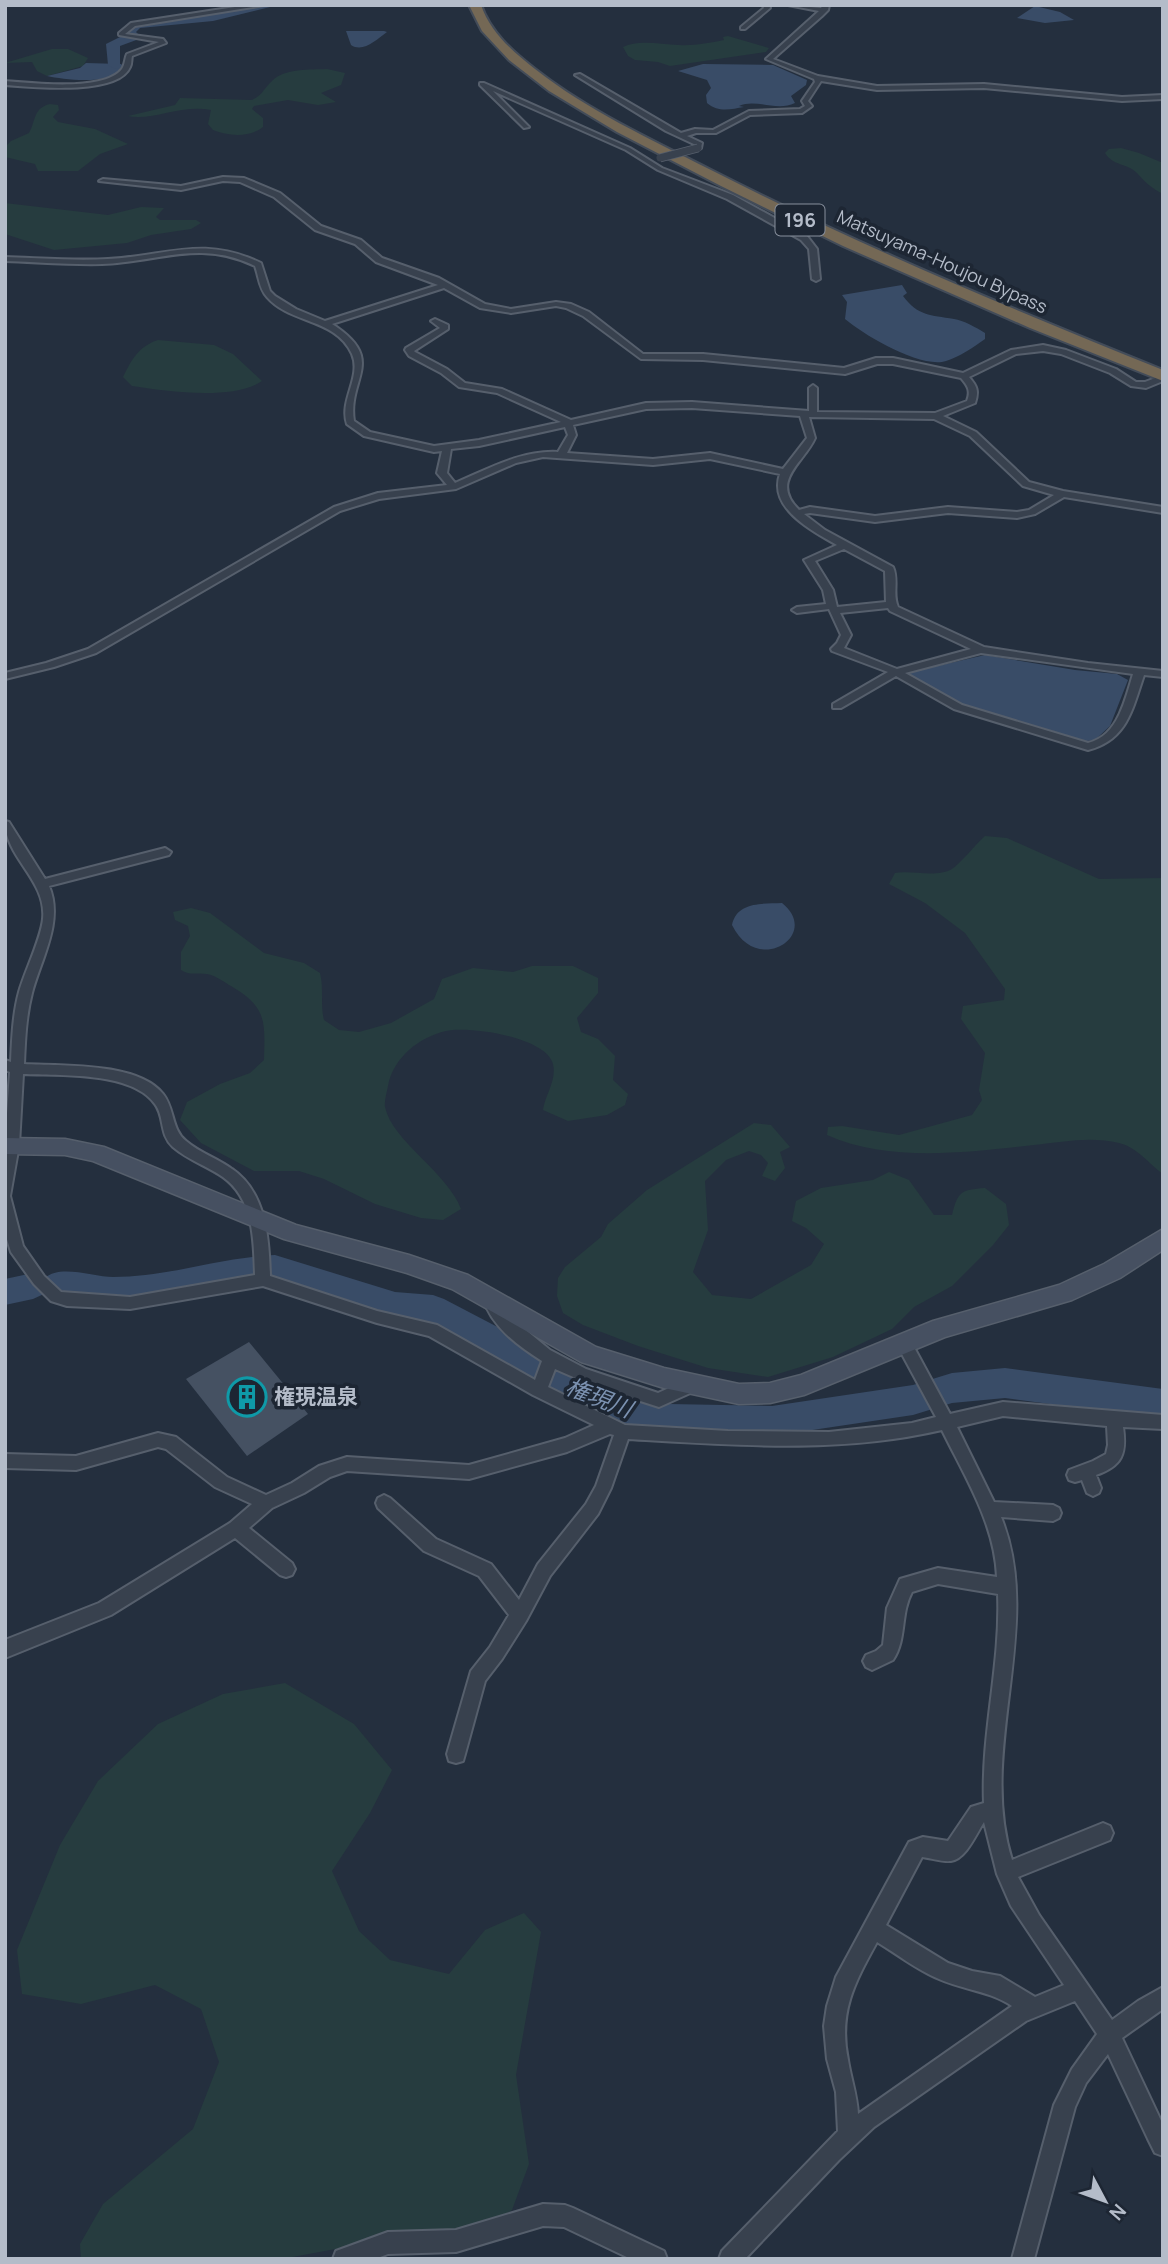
<svg xmlns="http://www.w3.org/2000/svg" width="1168" height="2264" font-family="Manrope,'Noto Sans JP',sans-serif">
<style>
.green{fill:#263c3f}
.water{fill:#394c67}
.lines{fill:none;stroke-linecap:round;stroke-linejoin:round}
.river{fill:#394c67;fill-rule:evenodd}
.building{fill:#455162}
.street-casing{stroke:#565f6c;stroke-width:4}
.secondary-casing{stroke:#565f6c;stroke-width:3}
.highway-casing{stroke:#434c59;stroke-width:4}
.street{fill:#38414e;fill-rule:evenodd}
.secondary{fill:#465061;fill-rule:evenodd}
.highway{fill:#746855;fill-rule:evenodd}
.street-bridge-casing{stroke:#565f6c;stroke-width:9;stroke-linecap:butt}
.street-bridge{stroke:#38414e;stroke-width:7}
.labels{text-anchor:middle;stroke-width:7;stroke-linejoin:round;paint-order:stroke}
.far-street-label{font-size:18px;fill:#b4bcc9;stroke:#1d2633}
.shield{fill:#1d2633;stroke:#878f9c;stroke-width:2}
.shield-label{font-size:19px;font-weight:bold;fill:#b4bcc9}
.poi-label{font-size:21px;font-weight:bold;fill:#b4bcc9;stroke:#1d2633;text-anchor:start}
.water-label{font-size:23px;font-style:italic;fill:#7c92b1;stroke:#1d2633}
</style>
<rect width="100%" height="100%" fill="#242f3e"/>
<g class="green">
<path d="M 728,36 L 769,48 L 766,52 L 670,66 L 658,62 L 635,60 L 628,56 L 623,47 C 639,39 661,45 679,45 C 693,46 709,43 724,40 L 723,37 Z"/>
<path d="M 52,49 L 68,49 L 88,58 L 83,66 L 47,76 L 37,71 L 32,62 L 5,63 Z"/>
<path d="M 327,69 L 345,73 L 341,85 L 321,93 L 336,102 L 318,105 L 288,100 L 254,106 L 252,109 L 263,118 L 263,127 C 249,138 228,136 213,130 L 208,124 L 211,110 C 182,104 153,121 128,116 L 175,105 L 180,98 L 252,100 C 263,95 264,88 272,81 C 284,68 311,70 327,69 Z"/>
<path d="M 50,104 L 58,105 L 59,110 L 53,117 L 58,122 L 95,129 L 128,144 L 100,154 L 78,171 L 38,171 L 35,164 L 5,157 L 5,147 L 11,141 L 29,133 C 36,121 33,108 50,104 Z"/>
<path d="M 1121,148 L 1139,153 L 1163,163 L 1163,194 C 1151,188 1145,182 1137,173 C 1127,163 1113,166 1105,153 L 1109,149 Z"/>
<path d="M 5,203 L 108,215 L 141,207 L 164,208 L 156,217 L 160,220 L 196,220 L 201,223 L 191,229 L 151,235 L 127,243 L 54,250 L 5,234 Z"/>
<path d="M 158,340 L 214,345 L 233,354 L 262,381 C 233,401 165,391 132,386 L 123,377 C 132,359 138,347 158,340 Z"/>
<path d="M 985,836 L 1007,838 L 1099,879 L 1163,878 L 1163,1174 C 1149,1164 1137,1147 1119,1143 C 1091,1136 1062,1142 1034,1145 C 968,1152 889,1163 827,1135 L 828,1127 L 842,1126 L 899,1135 L 972,1115 L 982,1100 L 979,1090 L 985,1053 L 961,1019 L 963,1006 L 1004,1000 L 1005,989 L 965,933 L 925,903 L 889,884 L 895,873 C 912,870 936,878 952,869 C 961,863 975,845 985,836 Z"/>
<path d="M 191,908 L 210,913 L 264,953 L 304,963 L 320,973 C 324,989 320,1005 324,1020 L 339,1030 L 359,1032 L 391,1023 L 434,999 L 442,979 L 473,968 L 513,972 L 532,966 L 573,966 L 598,978 L 598,993 L 577,1018 L 581,1032 L 598,1039 L 615,1056 L 613,1080 L 628,1094 L 625,1105 L 607,1115 L 568,1121 L 543,1110 C 545,1095 557,1080 553,1064 C 546,1037 470,1026 446,1031 C 419,1037 393,1058 388,1086 C 387,1092 384,1101 385,1107 C 392,1141 448,1173 461,1209 L 443,1220 L 421,1218 L 375,1204 L 324,1179 L 299,1171 L 254,1171 L 201,1143 L 180,1120 L 187,1102 L 220,1084 L 250,1073 L 264,1060 C 265,1021 267,1007 231,986 C 224,982 215,975 207,974 C 197,972 190,976 181,970 L 181,952 L 190,936 L 188,926 L 175,920 L 173,912 Z"/>
<path d="M 754,1123 L 771,1125 L 790,1147 L 780,1152 L 785,1168 L 775,1181 L 762,1176 L 768,1163 L 761,1155 L 749,1151 L 726,1160 L 705,1181 L 708,1230 L 693,1272 L 712,1295 L 751,1299 L 811,1265 L 824,1244 L 806,1228 L 792,1221 L 796,1201 L 821,1188 L 873,1180 L 889,1172 L 909,1180 L 934,1215 L 952,1215 C 958,1191 961,1190 985,1188 L 1006,1204 L 1009,1225 L 993,1245 L 952,1286 L 914,1307 L 892,1329 L 833,1357 L 768,1377 L 708,1368 L 638,1346 L 583,1325 L 563,1313 L 557,1296 L 558,1278 L 565,1267 L 601,1237 L 608,1224 L 647,1190 Z"/>
<path d="M 285,1683 L 354,1724 L 392,1770 L 370,1813 L 332,1871 L 359,1931 L 390,1960 L 449,1974 L 485,1930 L 524,1913 L 541,1932 L 516,2075 L 529,2164 L 512,2210 L 472,2236 L 394,2238 L 282,2259 L 81,2259 L 80,2244 L 103,2204 L 193,2129 L 219,2062 L 201,2009 L 155,1985 L 81,2004 L 22,1994 L 17,1950 L 60,1845 L 98,1781 L 158,1724 L 223,1694 Z"/>
</g>
<g class="water">
<path d="M 1035,6 L 1060,12 L 1074,20 L 1045,23 L 1017,18 Z"/>
<path d="M 346,31 L 384,31 L 387,32 C 376,40 363,53 351,45 Z"/>
<path d="M 86,63 L 121,64 L 123,66 C 114,86 66,80 47,76 L 80,68 Z"/>
<path d="M 703,64 L 773,65 L 807,80 L 806,85 L 791,96 L 795,103 C 776,112 756,98 739,106 L 744,107 C 731,109 719,113 707,103 L 706,95 L 711,88 L 707,80 L 678,71 Z"/>
<path d="M 902,285 L 907,293 L 903,296 C 918,316 930,315 954,319 C 963,320 977,328 985,333 L 985,339 C 974,347 959,357 946,361 C 921,369 864,335 845,319 L 847,302 L 842,295 Z"/>
<path d="M 985,655 L 1075,670 L 1117,674 L 1128,680 L 1110,726 L 1095,740 L 1086,741 L 963,704 L 910,676 L 911,672 Z"/>
<path d="M 782,903 C 822,935 757,977 732,925 C 737,901 763,904 782,903 Z"/>
</g>
<g class="lines">
<g class="river">
<path d="M 252,5 L 278,5 L 213,21 L 140,28 L 136,32 L 140,36 L 139,39 L 120,46 L 120,68 L 115,69 L 108,65 L 106,44 L 122,36 L 121,34 L 131,22 L 213,13 Z"/>
<path d="M 275,1255 L 395,1292 L 433,1295 L 444,1299 L 509,1333 L 545,1361 L 573,1375 L 644,1400 L 669,1404 L 772,1406 L 913,1385 L 952,1373 L 1005,1368 L 1163,1389 L 1163,1419 L 1005,1398 L 952,1403 L 913,1415 L 772,1436 L 669,1434 L 644,1430 L 550,1396 L 521,1381 L 485,1353 L 429,1322 L 395,1320 L 275,1281 L 254,1282 L 144,1301 L 113,1303 L 58,1298 L 46,1293 L 33,1299 L 5,1305 L 5,1279 L 33,1273 L 45,1278 C 60,1264 94,1277 113,1277 C 168,1277 221,1257 275,1255 Z"/>
</g>
</g>
<path class="building" d="M 249,1342 L 308,1414 L 247,1456 L 186,1379 Z"/>
<g class="lines">
<g class="street-casing">
<g id="street">
<path d="M 248,5 L 265,5 L 135,26 L 125,34 L 163,39 L 166,43 L 132,56 C 131,60 132,63 130,67 C 118,96 31,87 5,85 L 5,81 C 32,83 104,92 122,69 C 125,65 125,58 127,54 L 159,42 L 119,35 L 119,33 L 131,23 Z"/>
<path d="M 763,5 L 769,5 L 770,8 L 745,29 L 741,29 L 741,27 L 764,8 Z"/>
<path d="M 788,5 L 821,8 L 823,5 L 829,5 L 828,10 L 822,16 L 773,59 L 818,76 L 877,86 L 984,84 L 1122,97 L 1163,95 L 1163,99 L 1122,101 L 984,88 L 877,90 L 821,81 L 808,101 L 812,106 L 802,113 L 750,115 L 716,133 L 696,133 L 687,136 L 702,143 L 701,148 L 698,150 L 695,148 L 696,145 L 666,131 L 575,75 L 580,74 L 681,133 L 695,129 L 713,130 L 749,111 L 800,109 L 805,106 L 802,101 L 815,82 L 814,79 L 766,59 L 819,11 Z"/>
<path d="M 480,83 L 484,83 L 630,148 L 662,168 L 733,195 L 807,236 L 817,249 L 820,279 L 816,281 L 812,279 L 809,249 L 801,240 L 727,199 L 658,170 L 626,150 L 493,91 L 529,127 L 524,128 L 480,85 Z"/>
<path d="M 223,177 L 244,178 L 280,193 L 321,226 L 361,240 L 382,258 L 439,278 L 485,304 L 511,309 L 556,302 L 571,304 L 589,312 L 643,354 L 703,354 L 844,368 L 876,358 L 893,358 L 963,373 L 1011,350 L 1043,345 L 1066,350 L 1116,369 L 1136,382 L 1145,382 L 1163,375 L 1163,381 L 1146,388 L 1131,386 L 1110,373 L 1061,354 L 1043,351 L 1016,354 L 969,377 C 977,386 979,391 975,403 L 943,416 L 976,432 L 1029,482 L 1063,491 L 1163,507 L 1163,513 L 1064,497 L 1035,514 L 1017,518 L 948,513 L 875,522 L 810,513 L 804,514 L 825,530 L 893,567 C 899,580 892,594 898,607 L 984,647 L 1088,663 L 1163,671 L 1163,677 L 1144,675 C 1132,710 1127,740 1088,750 L 954,709 L 896,676 L 841,708 L 833,708 L 833,704 L 888,672 L 832,651 L 831,649 L 837,643 L 841,635 L 829,609 L 797,613 L 792,610 L 797,607 L 826,604 L 823,590 L 804,560 L 837,545 C 812,531 768,508 780,474 L 710,459 L 653,465 L 543,457 L 516,463 L 456,489 L 379,499 L 340,511 L 96,653 L 54,667 L 5,679 L 5,673 L 46,663 L 88,649 L 334,507 L 378,493 L 447,485 L 437,473 L 442,451 L 434,452 L 364,436 L 347,424 C 339,400 362,377 352,354 C 336,318 290,324 267,297 C 259,288 259,277 255,266 C 200,239 159,262 102,264 C 70,265 37,262 5,261 L 5,257 C 39,258 74,261 108,259 C 167,256 203,235 261,263 L 270,291 L 275,296 L 296,309 L 325,321 L 438,285 L 376,262 L 355,244 L 315,230 L 274,197 L 240,182 L 223,181 L 181,190 L 99,181 L 103,179 L 181,186 ZM 444,288 L 480,308 L 511,313 L 556,306 L 566,308 L 583,316 L 641,359 L 703,360 L 845,374 L 877,364 L 893,364 L 961,378 C 968,386 971,391 967,401 L 935,413 L 817,412 L 817,388 L 813,385 L 809,388 L 809,411 L 692,402 L 646,403 L 571,420 L 502,389 L 465,383 L 447,369 L 415,352 L 414,351 L 448,329 L 448,325 L 435,319 L 431,321 L 440,328 L 406,348 L 405,350 L 409,356 L 441,373 L 459,387 L 497,393 L 561,422 L 479,440 L 434,446 L 370,432 L 354,421 C 347,378 388,360 332,324 ZM 692,408 L 800,416 L 807,438 L 783,469 L 710,453 L 653,459 L 567,453 L 576,435 L 573,425 L 646,409 ZM 809,417 L 934,419 L 970,436 L 1023,486 L 1054,495 L 1029,510 L 1017,512 L 948,507 L 875,516 L 810,507 L 799,510 C 769,481 804,463 815,438 ZM 565,427 L 568,435 L 558,452 C 521,450 488,469 455,483 L 447,473 L 451,449 L 479,446 ZM 844,549 L 885,571 L 886,602 L 837,607 L 833,590 L 815,561 ZM 888,608 L 890,611 L 971,649 L 897,669 L 844,648 L 851,635 L 840,613 ZM 981,653 L 1133,674 C 1125,700 1118,736 1088,743 L 962,705 L 905,673 Z"/>
<path d="M 5,821 L 9,822 L 45,879 L 165,848 L 171,852 L 169,855 L 49,886 C 64,921 41,959 32,993 C 26,1016 25,1040 24,1064 C 61,1066 138,1062 163,1094 C 175,1109 171,1129 186,1141 C 200,1153 217,1158 232,1169 C 266,1192 269,1238 270,1276 L 377,1311 L 437,1325 L 535,1380 L 542,1361 C 518,1346 491,1326 483,1298 L 486,1294 L 491,1292 L 496,1294 L 501,1307 L 510,1317 L 550,1350 L 586,1369 L 658,1393 L 691,1378 L 697,1380 L 699,1385 L 697,1390 L 659,1407 L 594,1386 L 555,1369 L 548,1387 L 625,1425 L 728,1431 L 829,1432 L 912,1423 L 936,1417 L 896,1343 L 899,1338 L 904,1336 L 909,1338 L 950,1414 L 1003,1402 L 1163,1415 L 1163,1429 L 1123,1427 C 1127,1454 1122,1466 1096,1475 L 1101,1488 L 1099,1493 L 1093,1496 L 1087,1493 L 1082,1480 L 1075,1482 L 1069,1480 L 1067,1475 L 1069,1470 L 1093,1461 L 1106,1454 L 1108,1445 L 1107,1426 L 1003,1416 L 957,1427 L 994,1502 L 1053,1505 L 1059,1508 L 1061,1513 L 1059,1518 L 1053,1521 L 1001,1517 C 1045,1625 977,1749 1012,1860 L 1103,1823 L 1110,1826 L 1113,1833 L 1110,1840 L 1018,1877 L 1039,1915 L 1112,2020 L 1138,2001 L 1163,1987 L 1163,2009 L 1122,2038 L 1163,2125 L 1163,2156 L 1155,2153 L 1148,2139 L 1108,2054 L 1086,2083 L 1075,2107 L 1034,2259 L 1012,2259 L 1054,2105 L 1072,2069 L 1097,2034 L 1075,2001 L 1026,2021 L 874,2127 L 839,2160 L 745,2259 L 719,2259 L 722,2251 L 838,2131 L 836,2092 L 827,2059 L 824,2026 L 827,2006 L 836,1977 L 909,1842 L 923,1837 L 948,1841 L 971,1807 L 984,1803 C 981,1733 1001,1664 998,1594 L 938,1584 L 912,1592 C 900,1614 907,1639 893,1660 L 872,1670 L 866,1667 L 863,1661 L 866,1655 L 876,1651 L 883,1645 L 887,1608 L 900,1579 L 938,1568 L 997,1577 C 995,1524 965,1477 942,1430 C 839,1454 733,1445 628,1439 L 611,1488 L 598,1514 L 550,1576 L 526,1621 L 502,1659 L 485,1681 L 465,1754 L 463,1761 L 456,1763 L 449,1761 L 447,1754 L 471,1671 L 490,1647 L 509,1615 L 479,1576 L 424,1551 L 378,1508 L 376,1503 L 378,1498 L 384,1495 L 390,1498 L 436,1539 L 491,1564 L 519,1600 L 538,1564 L 586,1504 L 596,1486 L 614,1435 L 610,1434 L 567,1452 L 469,1479 L 347,1471 L 330,1477 L 304,1493 L 272,1508 L 249,1528 L 292,1563 L 295,1569 L 292,1575 L 286,1577 L 280,1575 L 235,1538 L 111,1615 L 5,1658 L 5,1640 L 99,1603 L 230,1523 L 252,1504 L 215,1487 L 166,1449 L 158,1447 L 76,1470 L 5,1468 L 5,1454 L 76,1456 L 158,1433 L 176,1437 L 227,1477 L 266,1495 L 292,1483 L 319,1466 L 347,1457 L 469,1465 L 565,1438 L 594,1425 L 533,1395 L 429,1336 L 377,1323 L 263,1286 L 130,1309 L 67,1306 L 51,1301 L 34,1284 L 11,1252 L 5,1233 L 5,1141 L 10,1072 L 5,1070 L 5,1060 L 11,1062 C 12,1038 13,1014 19,992 C 25,971 41,939 43,919 C 47,880 5,858 5,821 ZM 23,1074 C 59,1076 132,1071 155,1104 C 165,1117 159,1134 173,1147 C 188,1160 207,1166 223,1177 C 254,1199 254,1241 255,1275 L 130,1297 L 61,1292 L 44,1276 L 23,1246 L 10,1196 L 19,1145 ZM 984,1822 L 997,1874 L 1011,1906 L 1064,1985 L 1035,1997 L 1000,1976 L 972,1971 L 948,1963 L 886,1925 L 922,1857 C 931,1858 942,1862 951,1861 C 966,1859 976,1834 984,1822 ZM 877,1942 C 897,1954 917,1970 939,1979 C 964,1990 990,1991 1012,2006 L 858,2114 C 857,2095 851,2079 848,2060 C 838,2012 855,1982 877,1942 Z"/>
<path d="M 543,2204 L 565,2205 L 573,2208 L 664,2251 L 667,2259 L 631,2259 L 564,2227 L 543,2226 L 456,2252 L 388,2254 L 375,2259 L 333,2259 L 336,2251 L 388,2232 L 456,2230 Z"/>
</g>
</g>
<g class="secondary-casing">
<path id="secondary" d="M 5,1138 L 65,1139 L 104,1147 L 296,1225 L 409,1255 L 468,1275 L 596,1347 L 664,1368 L 739,1384 L 770,1383 L 801,1375 L 933,1321 L 1059,1285 L 1104,1264 L 1163,1229 L 1163,1250 L 1120,1278 L 1072,1300 L 945,1337 L 804,1395 L 770,1403 L 739,1404 L 664,1388 L 581,1362 L 452,1289 L 407,1273 L 284,1239 L 93,1161 L 65,1155 L 5,1154 Z"/>
</g>
<g class="highway-casing">
<path id="highway" d="M 469,5 L 481,5 C 490,32 513,52 535,69 C 587,110 650,139 709,169 C 856,244 1009,308 1163,370 L 1163,381 L 1030,328 L 843,246 L 721,186 L 617,132 L 549,91 L 509,60 L 482,31 Z"/>
</g>
<use href="#street" class="street"/>
<use href="#secondary" class="secondary"/>
<use href="#highway" class="highway"/>
<g class="street-bridge-casing">
<path id="street-bridge" d="M 660,158 L 698,148"/>
</g>
<use href="#street-bridge" class="street-bridge"/>
</g>
<defs>
<g id="building-ring" transform="scale(2.0125)"><circle r="9.5" fill="#1d2633" stroke="#0f9aa8" stroke-width="1.5"/><path d="M-4-6H4V6H1V3H-1V6H-4ZM-2.5-4.3h1.7v1.8h-1.7ZM.8-4.3h1.7v1.8H.8ZM-2.5-1h1.7V.8h-1.7ZM.8-1h1.7V.8H.8Z" fill="#0f9aa8"/></g>
</defs>
<g fill-rule="evenodd">
<use href="#building-ring" x="247" y="1397"/>
</g>
<g class="labels">
<g class="far-street-label">
<text transform="translate(942 262) rotate(24)" y="6">Matsuyama-Houjou Bypass</text>
</g>
<rect class="shield" x="775.5" y="204.5" width="49" height="31" rx="5"/>
<g class="shield-label">
<text x="800" y="227">196</text>
</g>
<g class="poi-label">
<text x="274" y="1404">権現温泉</text>
</g>
<g class="water-label">
<text transform="translate(599 1398) rotate(21)" y="8">権現川</text>
</g>
</g>
<rect width="1168" height="2264" fill="none" stroke="#b4bcc9" stroke-width="14"/>
<g transform="translate(1105 2201) rotate(131)" stroke="#1d2633" stroke-width="5" paint-order="stroke">
<path d="M0-5L12 26L0 18L-12 26Z" fill="#b4bcc9"/>
<text y="-10" font-size="19" font-weight="bold" text-anchor="middle" fill="#b4bcc9">N</text>
</g>
</svg>
